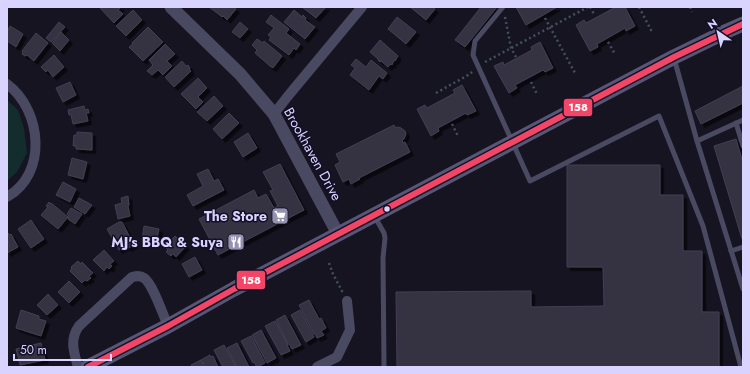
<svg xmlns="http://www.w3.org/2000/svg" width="750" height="374" font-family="Jost,sans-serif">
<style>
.green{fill:#132c2d}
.building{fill:#343243;stroke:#433f54;filter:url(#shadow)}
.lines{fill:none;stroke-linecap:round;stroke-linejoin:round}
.path{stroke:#44505f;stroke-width:2.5;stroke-dasharray:2 3;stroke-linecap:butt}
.service{stroke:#4a4962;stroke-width:5}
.minor{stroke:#4a4962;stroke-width:10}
.tertiary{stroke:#4a4962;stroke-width:13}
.secondary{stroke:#575674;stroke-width:15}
.bus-1-casing{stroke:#130f26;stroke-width:9}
.bus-1{stroke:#f34667;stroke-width:6}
.bus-dot{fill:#d9d4ff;stroke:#130f26;stroke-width:1.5}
.labels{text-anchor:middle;stroke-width:3;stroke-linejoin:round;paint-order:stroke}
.street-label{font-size:14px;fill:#d9d4ff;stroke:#130f26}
.poi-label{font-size:14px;font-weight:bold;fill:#d9d4ff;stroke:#130f26;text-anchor:end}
.line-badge{stroke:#130f26;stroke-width:1.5}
.badge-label{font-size:11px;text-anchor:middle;font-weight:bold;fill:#fff}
</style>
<defs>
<filter id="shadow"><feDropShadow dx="3.5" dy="3.5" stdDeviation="0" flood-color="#0009"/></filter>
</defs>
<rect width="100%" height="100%" fill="#161421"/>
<path class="green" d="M 7,100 L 18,110 L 24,128 L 27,153 L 17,172 L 7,181 Z"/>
<g class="building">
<path d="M 101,7 L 121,7 L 118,10 L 123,14 L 114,23 L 100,8 Z"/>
<path d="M 209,7 L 233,7 L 236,9 L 227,20 L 223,16 L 222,17 Z"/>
<path d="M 302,7 L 326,7 L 316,18 Z"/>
<path d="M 410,7 L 432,7 L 435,9 L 426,20 Z"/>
<path d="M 481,7 L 497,7 L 465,47 L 455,40 Z"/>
<path d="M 516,7 L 557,7 L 526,25 Z"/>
<path d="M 613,7 L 625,7 L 635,26 L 626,31 L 625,28 L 597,44 L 598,47 L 590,51 L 576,25 L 584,20 L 586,23 L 614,8 Z"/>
<path d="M 133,10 L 142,20 L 126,36 L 116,26 Z"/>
<path d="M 294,10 L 302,17 L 303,15 L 306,18 L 305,20 L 315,27 L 305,39 L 284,22 Z"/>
<path d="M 271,15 L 289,29 L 286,33 L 300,44 L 296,50 L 294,48 L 289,55 L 269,40 L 271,37 L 268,35 L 274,28 L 266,22 Z"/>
<path d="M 397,17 L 416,32 L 406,44 L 388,29 Z"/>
<path d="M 59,22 L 65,27 L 51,42 L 46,38 Z"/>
<path d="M 240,22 L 248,29 L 240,38 L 232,32 Z"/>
<path d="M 10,26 L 23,34 L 16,47 L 7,41 L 7,32 Z"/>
<path d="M 148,27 L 163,42 L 143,61 L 129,47 L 133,44 L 132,43 Z"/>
<path d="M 61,32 L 69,40 L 60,51 L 52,43 Z"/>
<path d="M 36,33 L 48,43 L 34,61 L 27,55 L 25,56 L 22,54 L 23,52 L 22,51 Z"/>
<path d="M 257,39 L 263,43 L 264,41 L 282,56 L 273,68 L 272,67 L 271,67 L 255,53 L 257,50 L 252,45 Z"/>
<path d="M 380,40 L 398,56 L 395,61 L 394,60 L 392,65 L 391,64 L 388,67 L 381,61 L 380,62 L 378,60 L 378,59 L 370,52 Z"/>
<path d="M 540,42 L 553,68 L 545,72 L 543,70 L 515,85 L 517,88 L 509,93 L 494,66 L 503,62 L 504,65 L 532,50 L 531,47 Z"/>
<path d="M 165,44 L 175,54 L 167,61 L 172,66 L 163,75 L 158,70 L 152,75 L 147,71 L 153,65 L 149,60 Z"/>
<path d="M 54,55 L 64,67 L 53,77 L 48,70 L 46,72 L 41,67 Z"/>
<path d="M 356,59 L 366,67 L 371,60 L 387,73 L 383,79 L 379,76 L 369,90 L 350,75 L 355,68 L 351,65 Z"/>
<path d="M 182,61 L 186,66 L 188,65 L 190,68 L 189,69 L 191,71 L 174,87 L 165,77 Z"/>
<path d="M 198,78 L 207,88 L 198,97 L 203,102 L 196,109 L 181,94 Z"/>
<path d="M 70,82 L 76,95 L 63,102 L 56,88 Z"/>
<path d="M 462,85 L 476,111 L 467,115 L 466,113 L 438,128 L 439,131 L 431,136 L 417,109 L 425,105 L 427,108 L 455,93 L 453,90 Z"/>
<path d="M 743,86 L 743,103 L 701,124 L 695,111 Z"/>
<path d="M 214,96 L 223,106 L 207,121 L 197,112 Z"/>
<path d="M 84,106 L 85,110 L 88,109 L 89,113 L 86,113 L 88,121 L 73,124 L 71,115 L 69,115 L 68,110 Z"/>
<path d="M 229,113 L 239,123 L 222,139 L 213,129 Z"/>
<path d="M 394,125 L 396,128 L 398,127 L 401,128 L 405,131 L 406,134 L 404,139 L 402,140 L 403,143 L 405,142 L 410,152 L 359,178 L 360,179 L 351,184 L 349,179 L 343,182 L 335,165 L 340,162 L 336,154 Z"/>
<path d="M 77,132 L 92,133 L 92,150 L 76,149 L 76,146 L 73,146 L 74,135 L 77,135 Z"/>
<path d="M 248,133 L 257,148 L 243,157 L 234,142 Z"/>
<path d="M 736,139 L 743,163 L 743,238 L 742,239 L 714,146 Z"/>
<path d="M 72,158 L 87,162 L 83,179 L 68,175 Z"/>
<path d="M 280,164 L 304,210 L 218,255 L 199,219 L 254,190 L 258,198 L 266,194 L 274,208 L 278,206 L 270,191 L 273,190 L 263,172 Z"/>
<path d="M 567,165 L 660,165 L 660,195 L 683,195 L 683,251 L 702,251 L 702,312 L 719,312 L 719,367 L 397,367 L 396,292 L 531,291 L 531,307 L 604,306 L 603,267 L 567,267 Z"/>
<path d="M 208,169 L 214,181 L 218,179 L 224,190 L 193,206 L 187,195 L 203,186 L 197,174 Z"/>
<path d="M 63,182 L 76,189 L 70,202 L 56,195 Z"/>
<path d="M 128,196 L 129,205 L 128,206 L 130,216 L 118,219 L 115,205 L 122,203 L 121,198 Z"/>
<path d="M 79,198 L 92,205 L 85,214 L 74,207 Z"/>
<path d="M 49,202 L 51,204 L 51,203 L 68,217 L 58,229 L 41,215 L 48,207 L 46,206 Z"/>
<path d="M 71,208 L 82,214 L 75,224 L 68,219 L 69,216 L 67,214 Z"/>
<path d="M 31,220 L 44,239 L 31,248 L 18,229 Z"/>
<path d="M 119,222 L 122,222 L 134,245 L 128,248 L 127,246 L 119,250 L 107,229 Z"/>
<path d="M 144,226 L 159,229 L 156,243 L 151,242 L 151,244 L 146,244 L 147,242 L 142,240 Z"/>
<path d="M 8,233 L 10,235 L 11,234 L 18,247 L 7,253 L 7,234 Z"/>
<path d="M 175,236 L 186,246 L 176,257 L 173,254 L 171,256 L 166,252 L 168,250 L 165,247 Z"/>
<path d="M 104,250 L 114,261 L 110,264 L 112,266 L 109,269 L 107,267 L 104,271 L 93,260 Z"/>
<path d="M 195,257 L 202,270 L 189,277 L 182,264 Z"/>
<path d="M 78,261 L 81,264 L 82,262 L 93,273 L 89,276 L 91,278 L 87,281 L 85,280 L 82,283 L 70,271 L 72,268 L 71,267 Z"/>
<path d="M 69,281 L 80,292 L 69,303 L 58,292 Z"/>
<path d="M 48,294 L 58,305 L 47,315 L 37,305 Z"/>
<path d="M 309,300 L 319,319 L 321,318 L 326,328 L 321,331 L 324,335 L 317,338 L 315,334 L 314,334 L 299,305 Z"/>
<path d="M 21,310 L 39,316 L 39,319 L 46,321 L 41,336 L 16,328 Z"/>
<path d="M 300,310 L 314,337 L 306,342 L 291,315 Z"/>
<path d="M 285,315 L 301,345 L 292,349 L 289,344 L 288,344 L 276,320 Z"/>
<path d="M 275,321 L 288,345 L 287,345 L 290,351 L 281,355 L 265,326 Z"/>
<path d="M 261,330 L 276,358 L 267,363 L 252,335 Z"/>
<path d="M 251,336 L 265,363 L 257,367 L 254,362 L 253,363 L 241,341 Z"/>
<path d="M 41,343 L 45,360 L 20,365 L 16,349 Z"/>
<path d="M 237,343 L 249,367 L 237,367 L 227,348 Z"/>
<path d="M 224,345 L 236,367 L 223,367 L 214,350 Z"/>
<path d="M 210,355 L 211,357 L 213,356 L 218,367 L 206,367 L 201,360 Z"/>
<path d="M 201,360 L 204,367 L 192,367 L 191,365 Z"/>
</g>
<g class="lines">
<g class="path">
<path d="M 590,7 L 594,14"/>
<path d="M 639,7 L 652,32"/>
<path d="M 690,7 L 692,12"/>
<path d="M 505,17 L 511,48 L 516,57"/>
<path d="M 545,18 L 575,73"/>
<path d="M 608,42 L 615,54"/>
<path d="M 485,62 L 588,7"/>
<path d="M 531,82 L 537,94"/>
<path d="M 436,93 L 470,74 L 472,72"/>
<path d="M 452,124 L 458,136"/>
<path d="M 329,263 L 333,274 L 343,293"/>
</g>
<g class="service">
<path d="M 503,7 L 475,41 L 473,55 L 530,181 L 659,116 L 703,226 L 741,367"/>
<path d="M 674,58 L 697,141 L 743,289"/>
<path d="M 736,123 L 743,146"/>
<path d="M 697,141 L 743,120"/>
<path d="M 375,217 L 384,233 L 385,238 L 383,258 L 384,367"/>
<path d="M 731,251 L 743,247"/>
</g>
<g class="minor">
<path d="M 7,84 C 42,110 48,174 7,197"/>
<path d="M 274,114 L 288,96 L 362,7"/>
<path d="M 78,367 C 74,352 69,340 79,326 L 132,277 C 136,276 140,275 144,278 C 153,284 163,315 168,326"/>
<path d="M 317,367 L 337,357 L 350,330 L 347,301"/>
</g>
<path class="tertiary" d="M 171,7 L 240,74 L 274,114 L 338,234"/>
<path class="secondary" d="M 88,367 L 168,326 L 234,289 L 674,57 L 727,31 L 743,24"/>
<g class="bus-1-casing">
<path id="bus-1" d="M 88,367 L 168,326 L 234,289 L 674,57 L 743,24"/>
</g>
<use href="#bus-1" class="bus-1"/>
</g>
<defs>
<g id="supermarket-square" transform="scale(0.9)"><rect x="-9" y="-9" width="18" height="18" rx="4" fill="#9591b1" stroke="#130f26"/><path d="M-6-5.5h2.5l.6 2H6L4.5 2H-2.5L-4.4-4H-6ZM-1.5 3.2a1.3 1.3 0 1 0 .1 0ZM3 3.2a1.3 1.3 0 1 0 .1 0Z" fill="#fff"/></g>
<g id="restaurant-square" transform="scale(0.9)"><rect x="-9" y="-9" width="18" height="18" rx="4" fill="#9591b1" stroke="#130f26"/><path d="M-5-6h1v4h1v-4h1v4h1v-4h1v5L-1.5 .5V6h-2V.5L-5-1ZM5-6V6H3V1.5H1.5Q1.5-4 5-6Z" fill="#fff"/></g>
</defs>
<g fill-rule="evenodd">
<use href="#supermarket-square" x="280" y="216"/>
<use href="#restaurant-square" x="236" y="242"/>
</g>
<circle class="bus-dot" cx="387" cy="209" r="3.5"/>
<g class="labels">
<g class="street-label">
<text transform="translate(313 154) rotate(61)" y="5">Brookhaven Drive</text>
</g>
<g class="poi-label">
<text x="267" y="221">The Store</text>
<text x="223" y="247">MJ's BBQ &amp; Suya</text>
</g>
</g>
<g class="line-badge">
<rect x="563" y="98" width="30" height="19" rx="4" fill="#f34667"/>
<rect x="236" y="270" width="30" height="20" rx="4" fill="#f34667"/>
</g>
<g class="badge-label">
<text x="578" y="111">158</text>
<text x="251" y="284">158</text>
</g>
<rect width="750" height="374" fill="none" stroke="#d9d4ff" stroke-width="16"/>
<g transform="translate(718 32) rotate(326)" stroke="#130f26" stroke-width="3" paint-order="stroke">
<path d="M0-3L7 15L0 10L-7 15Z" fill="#d9d4ff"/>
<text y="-6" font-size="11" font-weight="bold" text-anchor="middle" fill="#d9d4ff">N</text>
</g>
<path d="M14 354v6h97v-6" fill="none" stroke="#d9d4ff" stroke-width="2"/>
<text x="20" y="354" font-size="12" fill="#d9d4ff" stroke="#130f26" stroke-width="3" paint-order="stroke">50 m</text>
</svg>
